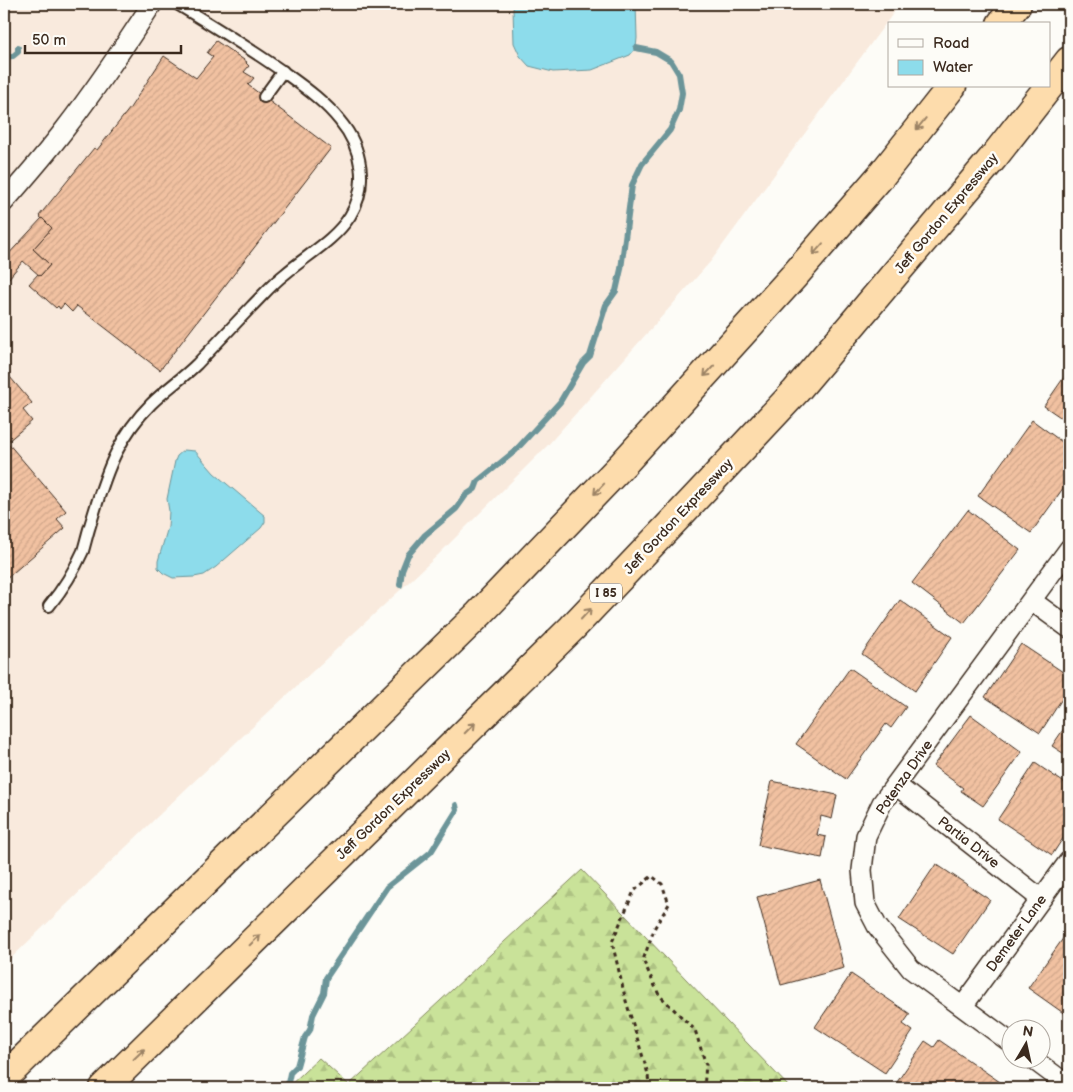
<svg xmlns="http://www.w3.org/2000/svg" width="1073" height="1092" font-family="'Balsamiq Sans',sans-serif">
<style>
.built{fill:#f9eadd}
.forest{fill:url(#forest-firs);stroke:#82865c}
.water{fill:#8ddceb;stroke:#6c9599}
.lines{fill:none;stroke-linecap:round;stroke-linejoin:round}
.stream{stroke:#6c9599;stroke-width:6}
.building{fill:url(#building-hatch);stroke:#3b2a1e}
.lane-casing{stroke:#3b2a1e;stroke-width:14}
.street-casing{stroke:#3b2a1e;stroke-width:22}
.highway-casing{stroke:#3b2a1e;stroke-width:31}
.path{stroke:#3b2a1e;stroke-width:3;stroke-dasharray:4 4;stroke-linecap:butt}
.lane{stroke:#fdfcf7;stroke-width:10}
.street{stroke:#fdfcf7;stroke-width:19}
.highway{stroke:#fddcac;stroke-width:28}
.oneway{stroke:#9c8365}
.labels{text-anchor:middle;stroke-width:5;stroke-linejoin:round;paint-order:stroke}
.shield{fill:#fdfcf7;stroke:#75695f;stroke-width:1}
.shield-label{font-size:12px;font-weight:bold;fill:#3b2a1e}
.street-label{font-size:14px;fill:#3b2a1e;stroke:#fdfcf7}
</style>
<defs>
<pattern id="forest-firs" width="22" height="20" patternUnits="userSpaceOnUse" patternTransform="scale(1.25)"><rect width="22" height="20" fill="#c9e299"/><path d="M5 1l3.5 6h-7zM16 11l3.5 6h-7z" fill="#aec283"/></pattern>
<pattern id="building-hatch" width="6" height="6" patternUnits="userSpaceOnUse" patternTransform="scale(1.25)"><rect width="6" height="6" fill="#f1c1a1"/><path d="M-1 1l2-2M0 6l6-6M5 7l2-2" fill="none" stroke="#d0a68a"/></pattern>
</defs>
<rect width="100%" height="100%" fill="#fdfcf7"/>
<filter id="ink" filterUnits="userSpaceOnUse"><feTurbulence type="fractalNoise" baseFrequency=".02" numOctaves="2"/><feDisplacementMap in="SourceGraphic" scale="10" xChannelSelector="R" yChannelSelector="G"/><feConvolveMatrix kernelMatrix="1 2 1 2 8 2 1 2 1" color-interpolation-filters="sRGB"/></filter>
<g filter="url(#ink)">
<path class="built" d="M 4,4 L 900,4 L 711,261 L 547,446 L 438,555 L 188,787 L 4,965 Z"/>
<path class="forest" d="M 582,870 L 790,1088 L 287,1088 L 319,1058 L 349,1085 Z"/>
<g class="water">
<path d="M 515,4 L 636,4 L 637,38 L 636,48 L 630,55 L 592,70 L 553,72 L 529,66 L 520,56 L 514,43 L 513,9 Z"/>
<path d="M 184,450 L 195,451 L 214,473 L 259,511 L 265,516 L 265,522 L 261,528 L 216,567 L 204,575 L 194,577 L 173,578 L 163,573 L 158,568 L 158,561 L 168,527 L 169,511 L 167,499 L 175,461 L 177,456 Z"/>
</g>
<g class="lines">
<g class="stream">
<path d="M 4,57 L 13,56 L 18,52 L 18,48"/>
<path d="M 400,585 L 402,570 L 408,555 L 425,535 L 456,509 L 466,495 L 475,489 L 478,481 L 515,451 L 560,402 L 583,363 L 590,356 L 606,305 L 616,291 L 621,269 L 632,185 L 642,164 L 670,130 L 679,110 L 682,93 L 679,74 L 671,61 L 656,52 L 636,48"/>
<path d="M 287,1088 L 290,1073 L 297,1066 L 305,1037 L 310,1030 L 313,1015 L 324,993 L 326,978 L 387,887 L 431,852 L 457,810 L 456,805"/>
</g>
</g>
<g class="building">
<path d="M 216,41 L 247,62 L 246,63 L 249,66 L 244,72 L 254,78 L 248,85 L 331,148 L 160,370 L 77,306 L 72,312 L 64,304 L 60,309 L 58,306 L 56,308 L 29,284 L 38,274 L 40,276 L 50,265 L 33,249 L 52,228 L 39,216 L 94,148 L 97,150 L 130,108 L 164,56 L 196,78 L 213,57 L 207,53 Z"/>
<path d="M 42,218 L 52,228 L 33,249 L 50,265 L 40,276 L 23,261 L 4,284 L 4,265 L 5,263 L 4,259 Z"/>
<path d="M 4,370 L 32,403 L 23,410 L 32,421 L 7,442 L 66,511 L 57,519 L 65,528 L 6,579 L 4,576 Z"/>
<path d="M 1069,370 L 1069,423 L 1044,406 Z"/>
<path d="M 1032,420 L 1069,447 L 1069,480 L 1031,533 L 978,496 Z"/>
<path d="M 968,510 L 1020,550 L 964,623 L 912,583 Z"/>
<path d="M 900,600 L 952,637 L 915,691 L 862,654 Z"/>
<path d="M 1021,644 L 1069,676 L 1069,688 L 1040,733 L 985,697 Z"/>
<path d="M 850,668 L 906,707 L 891,728 L 886,724 L 846,779 L 796,744 Z"/>
<path d="M 971,715 L 1022,752 L 983,806 L 961,791 L 963,788 L 933,766 Z"/>
<path d="M 1069,721 L 1069,757 L 1052,746 Z"/>
<path d="M 1035,763 L 1069,786 L 1069,829 L 1052,855 L 998,819 Z"/>
<path d="M 772,781 L 837,795 L 832,819 L 821,816 L 817,835 L 826,837 L 822,858 L 758,845 Z"/>
<path d="M 936,864 L 990,900 L 953,954 L 899,919 Z"/>
<path d="M 820,880 L 844,968 L 781,985 L 757,897 Z"/>
<path d="M 1069,930 L 1069,1017 L 1028,988 Z"/>
<path d="M 851,974 L 910,1014 L 903,1024 L 913,1031 L 885,1073 L 815,1027 Z"/>
<path d="M 939,1040 L 1000,1082 L 996,1088 L 900,1088 L 895,1085 L 925,1041 L 934,1047 Z"/>
</g>
<g class="lines">
<g class="lane-casing">
<g id="lane">
<path d="M 264,97 L 283,71"/>
<path d="M 49,606 C 63,589 74,571 83,551 C 85,544 87,536 89,529 C 97,503 104,477 116,453 C 125,435 137,418 151,404 C 166,389 183,378 197,364 C 216,344 234,325 252,306 C 263,295 273,283 285,274 C 307,255 334,241 350,216 C 369,186 362,147 340,121 C 326,103 307,89 289,76 C 253,50 215,27 177,4"/>
</g>
</g>
<g class="street-casing">
<g id="street">
<path d="M 4,202 C 25,178 46,154 65,129 C 96,89 124,47 152,4"/>
<path d="M 1032,601 L 1069,628"/>
<path d="M 896,785 L 1041,899"/>
<path d="M 963,1006 L 1069,861"/>
<path d="M 1010,1042 L 911,969 L 877,926 L 865,903 L 862,870 L 866,836 L 882,803 L 1069,549"/>
<path d="M 1034,1060 L 1069,1086"/>
</g>
</g>
<g class="highway-casing">
<g id="highway">
<path d="M 1001,24 L 1017,4"/>
<path d="M 4,1078 L 479,614 L 623,464 L 794,276 L 880,177 L 952,86"/>
<path d="M 104,1088 L 572,628 L 685,509 L 796,391 L 993,158 L 1069,61"/>
</g>
</g>
<path class="path" d="M 649,1088 L 648,1074 L 626,1001 L 612,942 L 634,891 L 652,876 L 662,884 L 669,904 L 655,927 L 643,960 L 659,995 L 695,1030 L 706,1065 L 704,1088"/>
<use href="#lane" class="lane"/>
<use href="#street" class="street"/>
<use href="#highway" class="highway"/>
</g>
<defs><path id="oneway-shaft" d="M-6 0H5M1.5-3L5.5 0L1.5 3" fill="none" stroke-width="1.6" stroke-linecap="round" stroke-linejoin="round" transform="scale(1.25)"/></defs>
<g class="oneway">
<use href="#oneway-shaft" transform="translate(921 124) rotate(129)"/>
<use href="#oneway-shaft" transform="translate(818 249) rotate(131)"/>
<use href="#oneway-shaft" transform="translate(709 371) rotate(133)"/>
<use href="#oneway-shaft" transform="translate(599 489) rotate(134)"/>
<use href="#oneway-shaft" transform="translate(586 614) rotate(-47)"/>
<use href="#oneway-shaft" transform="translate(470 728) rotate(-45)"/>
<use href="#oneway-shaft" transform="translate(255 940) rotate(-44)"/>
<use href="#oneway-shaft" transform="translate(139 1054) rotate(-44)"/>
</g>
</g>
<g class="labels">
<rect class="shield" x="590" y="583.5" width="32" height="19" rx="4"/>
<g class="shield-label">
<text x="606" y="597">I 85</text>
</g>
<g class="street-label">
<text transform="translate(946 213) rotate(-50)" y="5">Jeff Gordon Expressway</text>
<text transform="translate(678 516) rotate(-47)" y="5">Jeff Gordon Expressway</text>
<text transform="translate(904 777) rotate(-55)" y="5">Potenza Drive</text>
<text transform="translate(393 804) rotate(-44)" y="5">Jeff Gordon Expressway</text>
<text transform="translate(969 842) rotate(38)" y="5">Partia Drive</text>
<text transform="translate(1016 933) rotate(-54)" y="5">Demeter Lane</text>
</g>
</g>
<rect width="1073" height="1092" fill="none" stroke="#fdfcf7" stroke-width="20"/>
<rect x="10" y="10" width="1053" height="1072" fill="none" stroke="#3b2a1e" stroke-width="2" filter="url(#ink)"/>
<rect x="888" y="22" width="162" height="65" fill="#fdfcf7" stroke="#afa8a0"/>
<rect x="898" y="39" width="25" height="8" fill="#fdfcf7" stroke="#afa8a0"/>
<text x="933" y="48" font-size="15" fill="#3b2a1e">Road</text>
<rect x="898" y="60" width="25" height="15" fill="#8ddceb" stroke="#afa8a0"/>
<text x="933" y="72" font-size="15" fill="#3b2a1e">Water</text>
<g transform="translate(1026 1044) rotate(9)"><circle r="24" fill="#fdfcf7" stroke="#afa8a0"/>
<path d="M0-4L9 19L0 12L-9 19Z" fill="#3b2a1e"/>
<text y="-8" font-size="14" font-weight="bold" text-anchor="middle" fill="#3b2a1e">N</text>
</g>
<path d="M25 45v8h156v-8" fill="none" stroke="#3b2a1e" stroke-width="2.5"/>
<text x="32" y="45" font-size="15" fill="#3b2a1e" stroke="#fdfcf7" stroke-width="4" paint-order="stroke">50 m</text>
</svg>
